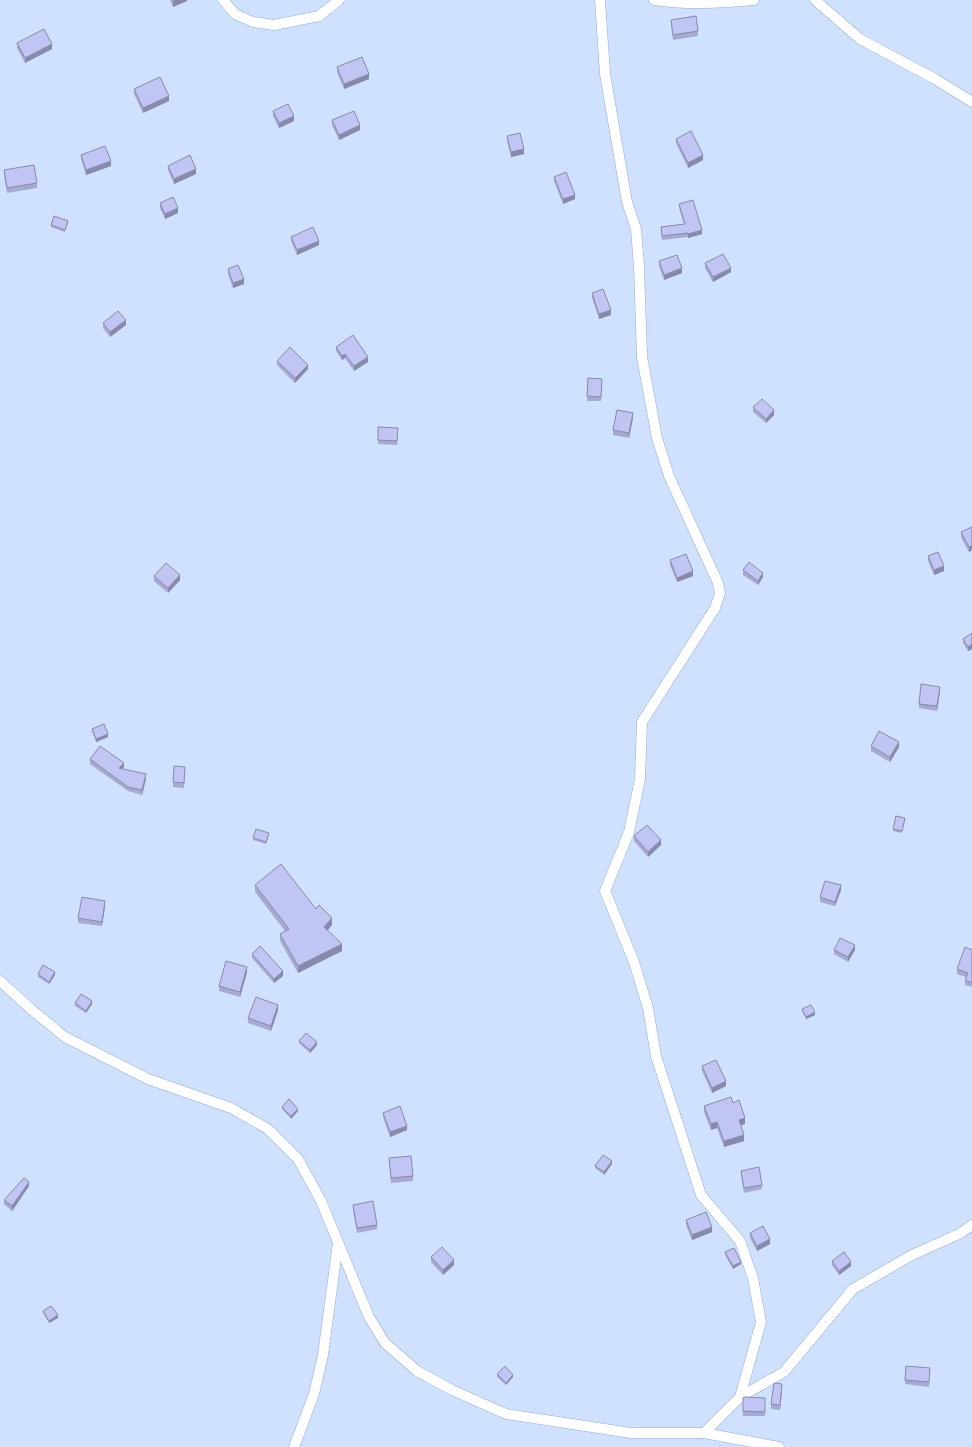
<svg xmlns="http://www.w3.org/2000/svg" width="972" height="1447" font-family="'Source Sans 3',sans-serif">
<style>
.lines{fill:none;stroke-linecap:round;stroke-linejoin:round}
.street-casing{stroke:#90acdb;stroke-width:11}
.street{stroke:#fff;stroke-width:10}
.wall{fill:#a6a9d2}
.shaded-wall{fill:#878aab}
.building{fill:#c1c5f4;stroke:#878aab}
</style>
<rect width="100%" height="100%" fill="#cfe1ff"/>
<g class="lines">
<g class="street-casing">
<g id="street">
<path d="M 223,0 L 235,14 L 253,22 L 274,25 L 319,16 L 339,0"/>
<path d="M 600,0 L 605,74 L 627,202 L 636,229 L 639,266 L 642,357 L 657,438 L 669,476 L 718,583 L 720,593 L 715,608 L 642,722 L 640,779 L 629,832 L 605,891 L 634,962 L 648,1008 L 656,1056 L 701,1195 L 740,1241 L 753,1278 L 761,1322 L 740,1397"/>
<path d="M 654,0 C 687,5 720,3 754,0"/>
<path d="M 815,0 L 860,39 L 935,79 L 972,102"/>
<path d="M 0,981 L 32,1010 L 65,1037 L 148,1079 L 231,1108 L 268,1129 L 298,1159 L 321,1201 L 369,1317 L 385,1343 L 417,1371 L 452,1390 L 506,1414 L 631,1433 L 704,1433 L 779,1447"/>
<path d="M 704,1433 L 740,1397 L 784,1372 L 853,1289 L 912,1255 L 959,1234 L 972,1225"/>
<path d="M 294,1447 L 314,1394 L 323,1355 L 338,1243"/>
</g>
</g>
<use href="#street" class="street"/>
</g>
<g class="wall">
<path d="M 170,0 L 187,0 L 187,1 L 173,7 Z"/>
<path d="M 671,20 L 698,31 L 698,36 L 673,40 L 671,25 Z"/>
<path d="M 17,43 L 52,49 L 25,63 L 17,48 Z"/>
<path d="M 337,67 L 369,79 L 344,89 L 337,72 Z"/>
<path d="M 134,89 L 169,101 L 143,113 L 134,94 Z"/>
<path d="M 273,111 L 294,121 L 279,128 L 273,116 Z"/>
<path d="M 332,120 L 360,130 L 339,140 L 332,125 Z"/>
<path d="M 507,136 L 524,154 L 511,157 L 507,141 Z"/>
<path d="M 676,139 L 703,160 L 688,168 L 676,143 Z"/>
<path d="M 81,155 L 111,166 L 86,175 L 81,159 Z"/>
<path d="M 168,166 L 196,174 L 174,184 L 168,170 Z"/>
<path d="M 4,170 L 37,183 L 37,188 L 7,193 L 4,175 Z"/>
<path d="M 554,177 L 575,199 L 563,204 L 554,181 Z"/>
<path d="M 160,203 L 178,213 L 165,219 L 160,208 Z"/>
<path d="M 679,204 L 702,234 L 688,238 L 688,237 L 662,240 L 661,227 L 684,224 L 679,208 Z"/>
<path d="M 68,223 L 65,232 L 51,227 L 51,225 Z"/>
<path d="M 291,237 L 319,245 L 297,255 L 291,241 Z"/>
<path d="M 659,261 L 682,273 L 664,280 L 659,266 Z"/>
<path d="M 705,263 L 731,272 L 713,282 L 705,268 Z"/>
<path d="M 228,269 L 244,284 L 233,288 L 228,274 Z"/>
<path d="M 592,293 L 611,315 L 599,319 L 592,298 Z"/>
<path d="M 103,323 L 126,325 L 110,337 L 103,328 Z"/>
<path d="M 336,347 L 368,362 L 354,371 L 345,358 L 342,360 L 336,351 Z"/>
<path d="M 277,361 L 308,369 L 295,383 L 277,365 Z"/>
<path d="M 588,378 L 602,379 L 601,401 L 587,401 Z"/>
<path d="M 753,407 L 774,415 L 766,423 L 753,412 Z"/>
<path d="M 633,418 L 629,438 L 613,435 L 613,430 Z"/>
<path d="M 398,433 L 397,445 L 378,444 L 378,440 Z"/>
<path d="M 972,527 L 972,550 L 969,552 L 961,537 L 961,532 Z"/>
<path d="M 928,556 L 944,571 L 934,575 L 928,561 Z"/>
<path d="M 670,560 L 693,576 L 677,582 L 670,565 Z"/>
<path d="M 743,570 L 763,577 L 758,585 L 743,575 Z"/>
<path d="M 154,576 L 180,580 L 168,593 L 154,581 Z"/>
<path d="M 972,633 L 972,649 L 968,651 L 963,643 L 963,639 Z"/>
<path d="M 940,691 L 937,711 L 919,708 L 919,704 Z"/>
<path d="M 92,729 L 108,737 L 96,742 L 92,731 Z"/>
<path d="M 871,746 L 899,747 L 890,762 L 871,751 Z"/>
<path d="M 90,759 L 124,767 L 122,769 L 146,779 L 142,795 L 128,791 L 90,764 Z"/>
<path d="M 185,771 L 184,788 L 173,787 L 173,782 Z"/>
<path d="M 905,820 L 902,833 L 893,831 L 893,829 Z"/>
<path d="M 269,835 L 266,844 L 253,840 L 253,838 Z"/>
<path d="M 634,836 L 661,845 L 648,857 L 634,841 Z"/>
<path d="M 255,885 L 316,909 L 332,925 L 328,930 L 342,951 L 298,973 L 280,941 L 280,934 L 285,931 L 255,892 Z"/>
<path d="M 841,890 L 835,906 L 820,902 L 820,897 Z"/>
<path d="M 105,906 L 102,926 L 78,923 L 78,918 Z"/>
<path d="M 834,950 L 855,950 L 848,962 L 834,954 Z"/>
<path d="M 972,950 L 972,987 L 965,985 L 965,980 L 966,977 L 957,974 L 957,969 Z"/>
<path d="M 252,954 L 283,976 L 274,983 L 252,958 Z"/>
<path d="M 247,972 L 240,997 L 219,991 L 219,986 Z"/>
<path d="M 38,974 L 55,975 L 49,984 L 38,977 Z"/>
<path d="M 75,1003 L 92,1004 L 86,1013 L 75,1006 Z"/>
<path d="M 802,1009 L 815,1015 L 806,1019 L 802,1011 Z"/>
<path d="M 278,1010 L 271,1031 L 248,1023 L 248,1018 Z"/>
<path d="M 299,1041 L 317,1045 L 310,1053 L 299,1043 Z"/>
<path d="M 702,1066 L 726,1086 L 712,1093 L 702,1071 Z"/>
<path d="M 733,1103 L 745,1124 L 741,1125 L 744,1141 L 724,1147 L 717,1128 L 711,1130 L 704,1112 L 704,1106 Z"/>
<path d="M 282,1107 L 298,1111 L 291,1119 L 282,1109 Z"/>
<path d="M 383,1113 L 407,1130 L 390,1137 L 383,1117 Z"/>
<path d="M 389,1158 L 413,1176 L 413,1181 L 391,1183 Z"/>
<path d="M 612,1164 L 604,1175 L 595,1168 L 595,1166 Z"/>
<path d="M 741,1171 L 762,1185 L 762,1189 L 744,1193 L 741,1175 Z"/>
<path d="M 29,1186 L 12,1211 L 4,1204 L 4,1200 Z"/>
<path d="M 353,1205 L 377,1225 L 377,1229 L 357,1233 L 353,1210 Z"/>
<path d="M 686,1220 L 712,1232 L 692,1240 L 686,1225 Z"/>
<path d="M 750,1233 L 770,1244 L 757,1251 L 750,1238 Z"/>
<path d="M 725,1252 L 741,1264 L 733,1269 L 725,1255 Z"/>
<path d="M 431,1257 L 454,1265 L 443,1275 L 431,1262 Z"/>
<path d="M 832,1261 L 851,1266 L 839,1275 L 832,1265 Z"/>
<path d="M 43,1311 L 58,1318 L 49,1323 L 43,1313 Z"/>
<path d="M 930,1373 L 929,1387 L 905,1384 L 905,1380 Z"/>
<path d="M 497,1374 L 513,1377 L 506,1385 L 497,1377 Z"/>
<path d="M 782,1389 L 780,1410 L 771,1409 L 771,1404 Z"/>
<rect x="743" y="1398" width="22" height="18"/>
</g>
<g class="shaded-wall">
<path d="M 175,0 L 187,0 L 187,1 L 173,7 L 173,1 Z"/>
<path d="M 52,44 L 52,49 L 25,63 L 25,58 Z"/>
<path d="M 369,74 L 369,79 L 344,89 L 344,84 Z"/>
<path d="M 169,96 L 169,101 L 143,113 L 143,108 Z"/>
<path d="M 294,116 L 294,121 L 279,128 L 279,123 Z"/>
<path d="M 360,125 L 360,130 L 339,140 L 339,135 Z"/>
<path d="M 524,149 L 524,154 L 511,157 L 511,152 Z"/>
<path d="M 703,155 L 703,160 L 688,168 L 688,163 Z"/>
<path d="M 111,161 L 111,166 L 86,175 L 86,170 Z"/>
<path d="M 196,169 L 196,174 L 174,184 L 174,179 Z"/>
<path d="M 575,195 L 575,199 L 563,204 L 563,199 Z"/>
<path d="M 178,208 L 178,213 L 165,219 L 165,214 Z"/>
<path d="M 702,230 L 702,234 L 688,238 L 688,234 Z"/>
<path d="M 319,241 L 319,245 L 297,255 L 297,250 Z"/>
<path d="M 682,268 L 682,273 L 664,280 L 664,275 Z"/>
<path d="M 731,268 L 731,272 L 713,282 L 713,277 Z"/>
<path d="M 244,279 L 244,284 L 233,288 L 233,283 Z"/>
<path d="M 611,310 L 611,315 L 599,319 L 599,314 Z"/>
<path d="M 126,320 L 126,325 L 110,337 L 110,332 Z"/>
<path d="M 345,354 L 345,358 L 342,360 L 342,356 Z"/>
<path d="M 368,357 L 368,362 L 354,371 L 354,366 Z"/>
<path d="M 308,365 L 308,369 L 295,383 L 295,378 Z"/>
<path d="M 774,410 L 774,415 L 766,423 L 766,419 Z"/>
<path d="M 633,413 L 633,418 L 629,438 L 629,433 Z"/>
<path d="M 972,546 L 972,550 L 969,552 L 969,547 Z"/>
<path d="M 944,566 L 944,571 L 934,575 L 934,570 Z"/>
<path d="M 693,571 L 693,576 L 677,582 L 677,578 Z"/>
<path d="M 763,573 L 763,577 L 758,585 L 758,581 Z"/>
<path d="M 180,575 L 180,580 L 168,593 L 168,588 Z"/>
<path d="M 972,644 L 972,649 L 968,651 L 968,647 Z"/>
<path d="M 940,687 L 940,691 L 937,711 L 937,706 Z"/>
<path d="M 108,734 L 108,737 L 96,742 L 96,739 Z"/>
<path d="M 899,742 L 899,747 L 890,762 L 890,757 Z"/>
<path d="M 124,763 L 124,767 L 119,773 L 119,768 Z"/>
<path d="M 146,774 L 146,779 L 142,795 L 142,790 Z"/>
<path d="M 661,840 L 661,845 L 648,857 L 648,852 Z"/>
<path d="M 841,885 L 841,890 L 835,906 L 835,902 Z"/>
<path d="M 105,901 L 105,906 L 102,926 L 102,922 Z"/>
<path d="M 332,918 L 332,925 L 324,934 L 324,927 Z"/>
<path d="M 342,944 L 342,951 L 298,973 L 298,966 Z"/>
<path d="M 855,945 L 855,950 L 848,962 L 848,957 Z"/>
<path d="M 247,967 L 247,972 L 240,997 L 240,992 Z"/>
<path d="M 283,971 L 283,976 L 274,983 L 274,979 Z"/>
<path d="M 55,972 L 55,975 L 49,984 L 49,982 Z"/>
<path d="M 92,1001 L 92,1004 L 86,1013 L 86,1011 Z"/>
<path d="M 278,1005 L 278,1010 L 271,1031 L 271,1026 Z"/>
<path d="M 815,1012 L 815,1015 L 806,1019 L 806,1017 Z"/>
<path d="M 317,1042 L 317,1045 L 310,1053 L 310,1050 Z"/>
<path d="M 726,1081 L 726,1086 L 712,1093 L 712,1088 Z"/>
<path d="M 298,1109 L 298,1111 L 291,1119 L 291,1116 Z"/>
<path d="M 745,1118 L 745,1124 L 739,1126 L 739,1120 Z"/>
<path d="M 717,1122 L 717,1128 L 711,1130 L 711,1124 Z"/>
<path d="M 407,1126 L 407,1130 L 390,1137 L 390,1132 Z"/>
<path d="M 744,1135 L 744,1141 L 724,1147 L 724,1141 Z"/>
<path d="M 612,1161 L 612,1164 L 604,1175 L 604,1172 Z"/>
<path d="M 29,1182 L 29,1186 L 12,1211 L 12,1206 Z"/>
<path d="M 712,1227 L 712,1232 L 692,1240 L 692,1235 Z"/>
<path d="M 770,1239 L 770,1244 L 757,1251 L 757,1246 Z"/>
<path d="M 454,1260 L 454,1265 L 443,1275 L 443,1270 Z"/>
<path d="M 741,1262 L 741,1264 L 733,1269 L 733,1266 Z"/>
<path d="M 851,1262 L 851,1266 L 839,1275 L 839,1271 Z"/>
<path d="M 58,1315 L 58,1318 L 49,1323 L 49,1321 Z"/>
<path d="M 513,1375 L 513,1377 L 506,1385 L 506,1383 Z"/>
<path d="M 782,1384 L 782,1389 L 780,1410 L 780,1405 Z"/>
</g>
<g class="building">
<path d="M 696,16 L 698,31 L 673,35 L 671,20 Z"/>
<path d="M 44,29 L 52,44 L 25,58 L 17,43 Z"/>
<path d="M 362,57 L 369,74 L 344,84 L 337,67 Z"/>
<path d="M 160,77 L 169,96 L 143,108 L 134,89 Z"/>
<path d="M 288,104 L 294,116 L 279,123 L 273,111 Z"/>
<path d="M 354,111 L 360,125 L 339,135 L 332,120 Z"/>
<path d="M 691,131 L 703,155 L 688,163 L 676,139 Z"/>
<path d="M 520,133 L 524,149 L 511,152 L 507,136 Z"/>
<path d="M 105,146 L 111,161 L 86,170 L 81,155 Z"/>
<path d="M 190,155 L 196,169 L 174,179 L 168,166 Z"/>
<path d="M 34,165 L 37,183 L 7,188 L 4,170 Z"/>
<path d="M 566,172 L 575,195 L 563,199 L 554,177 Z"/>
<path d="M 173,197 L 178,208 L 165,214 L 160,203 Z"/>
<path d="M 693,200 L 702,230 L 688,234 L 688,233 L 662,236 L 661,227 L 685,224 L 679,204 Z"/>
<path d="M 54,216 L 68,221 L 65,230 L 51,225 Z"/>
<path d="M 313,227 L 319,241 L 297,250 L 291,237 Z"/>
<path d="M 723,254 L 731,268 L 713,277 L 705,263 Z"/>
<path d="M 677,255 L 682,268 L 664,275 L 659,261 Z"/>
<path d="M 238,265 L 244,279 L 233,283 L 228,269 Z"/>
<path d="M 603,289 L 611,310 L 599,314 L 592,293 Z"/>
<path d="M 118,311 L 126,320 L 110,332 L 103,323 Z"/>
<path d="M 353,335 L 368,357 L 354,366 L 345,354 L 342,356 L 336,347 Z"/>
<path d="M 290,347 L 308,365 L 295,378 L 277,361 Z"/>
<path d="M 588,378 L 602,379 L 601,397 L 587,396 Z"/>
<path d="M 762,399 L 774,410 L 766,419 L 753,407 Z"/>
<path d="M 617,410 L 633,413 L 629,433 L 613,430 Z"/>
<path d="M 378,427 L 398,428 L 397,441 L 378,440 Z"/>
<path d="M 972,527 L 972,546 L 969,547 L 961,532 Z"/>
<path d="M 938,552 L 944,566 L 934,570 L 928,556 Z"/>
<path d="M 686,554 L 693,571 L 677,578 L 670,560 Z"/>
<path d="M 749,562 L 763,573 L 758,581 L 743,570 Z"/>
<path d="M 166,563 L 180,575 L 168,588 L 154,576 Z"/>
<path d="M 972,633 L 972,644 L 968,647 L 963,639 Z"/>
<path d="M 921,684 L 940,687 L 937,706 L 919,704 Z"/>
<path d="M 104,724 L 108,734 L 96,739 L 92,729 Z"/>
<path d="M 879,731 L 899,742 L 890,757 L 871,746 Z"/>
<path d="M 100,746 L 124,763 L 119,768 L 146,774 L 142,790 L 128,787 L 90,759 Z"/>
<path d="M 174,766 L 185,767 L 184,783 L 173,782 Z"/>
<path d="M 896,816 L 905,818 L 902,831 L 893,829 Z"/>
<path d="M 647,825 L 661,840 L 648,852 L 634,836 Z"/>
<path d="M 256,829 L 269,833 L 266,842 L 253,838 Z"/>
<path d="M 281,864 L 316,909 L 319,905 L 332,918 L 324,927 L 342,944 L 298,966 L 280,934 L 289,929 L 255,885 Z"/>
<path d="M 825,881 L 841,885 L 835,902 L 820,897 Z"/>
<path d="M 82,897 L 105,901 L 102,922 L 78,918 Z"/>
<path d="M 840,938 L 855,945 L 848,957 L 834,950 Z"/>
<path d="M 260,946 L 283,971 L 274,979 L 252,954 Z"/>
<path d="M 965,947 L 972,950 L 972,983 L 965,980 L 968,973 L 957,969 Z"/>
<path d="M 226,961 L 247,967 L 240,992 L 219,986 Z"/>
<path d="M 43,965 L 55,972 L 49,982 L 38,974 Z"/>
<path d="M 81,994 L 92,1001 L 86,1011 L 75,1003 Z"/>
<path d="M 256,997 L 278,1005 L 271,1026 L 248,1018 Z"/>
<path d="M 811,1005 L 815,1012 L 806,1017 L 802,1009 Z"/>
<path d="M 306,1033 L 317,1042 L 310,1050 L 299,1041 Z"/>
<path d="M 716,1060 L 726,1081 L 712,1088 L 702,1066 Z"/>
<path d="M 731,1097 L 733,1103 L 739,1100 L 745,1118 L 739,1120 L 744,1135 L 724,1141 L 717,1122 L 711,1124 L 704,1106 Z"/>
<path d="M 289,1099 L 298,1109 L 291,1116 L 282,1107 Z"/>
<path d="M 400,1106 L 407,1126 L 390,1132 L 383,1113 Z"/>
<path d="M 603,1155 L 612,1161 L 604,1172 L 595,1166 Z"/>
<path d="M 411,1156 L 413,1176 L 391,1178 L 389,1158 Z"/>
<path d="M 759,1167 L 762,1185 L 744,1188 L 741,1171 Z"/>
<path d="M 24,1178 L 29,1182 L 12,1206 L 4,1200 Z"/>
<path d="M 373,1201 L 377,1225 L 357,1228 L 353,1205 Z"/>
<path d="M 706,1212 L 712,1227 L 692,1235 L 686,1220 Z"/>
<path d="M 763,1226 L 770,1239 L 757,1246 L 750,1233 Z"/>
<path d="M 442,1247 L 454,1260 L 443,1270 L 431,1257 Z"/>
<path d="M 734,1248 L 741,1262 L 733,1266 L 725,1252 Z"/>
<path d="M 844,1252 L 851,1262 L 839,1271 L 832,1261 Z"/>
<path d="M 51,1306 L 58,1315 L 49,1321 L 43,1311 Z"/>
<path d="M 505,1366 L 513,1375 L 506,1383 L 497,1374 Z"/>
<path d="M 906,1366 L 930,1368 L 929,1382 L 905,1380 Z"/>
<path d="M 774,1383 L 782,1384 L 780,1405 L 771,1404 Z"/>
<path d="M 744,1397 L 765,1398 L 765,1412 L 743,1411 L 743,1398 Z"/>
</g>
</svg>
